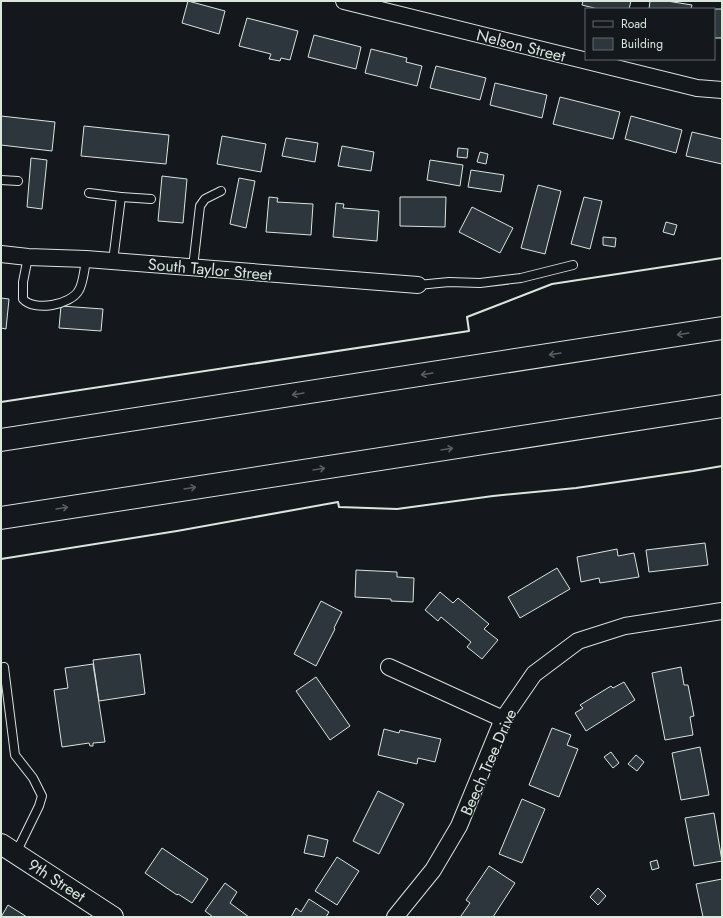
<svg xmlns="http://www.w3.org/2000/svg" width="723" height="918" font-family="Jost,sans-serif">
<style>
.building{fill:#2c363c;stroke:#d8e6dc}
.lines{fill:none;stroke-linecap:round;stroke-linejoin:round}
.service-casing{stroke:#d8e6dc;stroke-width:10}
.minor-casing{stroke:#d8e6dc;stroke-width:18}
.tertiary-casing{stroke:#d8e6dc;stroke-width:22}
.motorway-casing{stroke:#d8e6dc;stroke-width:24}
.service{stroke:#14181c;stroke-width:8}
.minor{stroke:#14181c;stroke-width:16}
.tertiary{stroke:#14181c;stroke-width:20}
.motorway{stroke:#14181c;stroke-width:22}
.wall{stroke:#d8e6dc;stroke-width:2}
.oneway{stroke:#59605f}
.labels{text-anchor:middle;stroke-width:3;stroke-linejoin:round;paint-order:stroke}
.street-label{font-size:16px;fill:#d8e6dc;stroke:#14181c}
</style>
<rect width="100%" height="100%" fill="#14181c"/>
<g class="building">
<path d="M 188,1 L 225,11 L 219,34 L 182,23 Z"/>
<path d="M 583,1 L 631,1 L 629,9 L 598,9 L 582,5 Z"/>
<path d="M 650,1 L 667,1 L 692,5 L 691,9 L 649,9 Z"/>
<rect x="714" y="9" width="8" height="29"/>
<path d="M 247,18 L 298,31 L 290,60 L 281,58 L 280,61 L 269,59 L 271,54 L 239,46 Z"/>
<path d="M 314,35 L 361,47 L 356,69 L 308,57 Z"/>
<path d="M 371,49 L 407,58 L 406,62 L 422,66 L 417,86 L 365,73 Z"/>
<path d="M 436,66 L 486,78 L 480,100 L 430,88 Z"/>
<path d="M 495,83 L 547,95 L 542,118 L 490,105 Z"/>
<path d="M 560,97 L 620,112 L 613,139 L 553,124 Z"/>
<path d="M 1,116 L 55,122 L 52,151 L 1,145 Z"/>
<path d="M 631,116 L 682,130 L 676,153 L 625,139 Z"/>
<path d="M 84,126 L 169,135 L 166,164 L 81,156 Z"/>
<path d="M 692,132 L 722,139 L 722,164 L 686,156 Z"/>
<path d="M 222,136 L 266,144 L 261,172 L 217,164 Z"/>
<path d="M 286,138 L 318,143 L 315,162 L 282,156 Z"/>
<path d="M 342,146 L 374,152 L 371,171 L 338,166 Z"/>
<path d="M 458,148 L 468,149 L 467,158 L 457,157 Z"/>
<path d="M 480,152 L 488,154 L 486,164 L 477,162 Z"/>
<path d="M 31,158 L 47,160 L 42,209 L 27,207 Z"/>
<path d="M 430,160 L 463,165 L 460,186 L 427,180 Z"/>
<path d="M 471,170 L 504,175 L 501,192 L 468,187 Z"/>
<path d="M 162,176 L 187,179 L 183,223 L 158,221 Z"/>
<path d="M 239,178 L 255,181 L 246,228 L 230,224 Z"/>
<path d="M 538,185 L 561,191 L 545,254 L 521,248 Z"/>
<path d="M 269,197 L 278,198 L 277,202 L 313,204 L 311,235 L 266,232 Z"/>
<path d="M 400,197 L 446,197 L 445,227 L 400,226 Z"/>
<path d="M 584,197 L 602,201 L 590,249 L 571,244 Z"/>
<path d="M 336,203 L 344,204 L 343,208 L 379,211 L 377,241 L 333,237 Z"/>
<path d="M 472,207 L 513,228 L 500,253 L 459,232 Z"/>
<path d="M 666,222 L 677,225 L 674,235 L 663,232 Z"/>
<path d="M 603,237 L 616,238 L 615,247 L 603,245 Z"/>
<path d="M 1,298 L 9,299 L 6,329 L 1,328 Z"/>
<path d="M 61,306 L 103,309 L 101,331 L 59,328 Z"/>
<path d="M 705,543 L 708,565 L 649,572 L 646,550 Z"/>
<path d="M 617,549 L 618,556 L 634,553 L 639,577 L 600,583 L 599,578 L 581,582 L 577,557 Z"/>
<path d="M 557,568 L 570,589 L 520,618 L 508,597 Z"/>
<path d="M 356,570 L 397,572 L 397,577 L 414,578 L 413,602 L 391,601 L 391,599 L 355,597 Z"/>
<path d="M 440,592 L 453,603 L 458,598 L 489,624 L 484,629 L 498,640 L 482,659 L 467,647 L 471,642 L 441,617 L 438,621 L 425,610 Z"/>
<path d="M 321,601 L 342,612 L 334,628 L 335,629 L 316,666 L 294,654 Z"/>
<path d="M 140,654 L 145,694 L 99,701 L 93,660 Z"/>
<path d="M 93,664 L 105,742 L 93,743 L 93,746 L 90,746 L 89,743 L 62,747 L 54,690 L 68,688 L 65,668 Z"/>
<path d="M 681,667 L 684,685 L 688,685 L 694,716 L 690,717 L 693,735 L 665,740 L 652,673 Z"/>
<path d="M 316,677 L 350,726 L 330,740 L 296,691 Z"/>
<path d="M 624,682 L 635,700 L 586,731 L 575,713 L 583,708 L 580,705 L 611,686 L 613,688 Z"/>
<path d="M 552,728 L 571,735 L 567,745 L 578,749 L 559,797 L 529,785 Z"/>
<path d="M 384,729 L 399,733 L 400,730 L 441,739 L 435,762 L 418,758 L 417,764 L 378,755 Z"/>
<path d="M 700,747 L 709,795 L 681,800 L 672,753 Z"/>
<path d="M 611,752 L 619,763 L 613,768 L 604,757 Z"/>
<path d="M 636,755 L 644,762 L 637,771 L 628,764 Z"/>
<path d="M 378,791 L 404,804 L 379,854 L 353,841 Z"/>
<path d="M 522,799 L 545,809 L 522,863 L 499,854 Z"/>
<path d="M 714,813 L 722,861 L 694,866 L 685,818 Z"/>
<path d="M 308,835 L 328,840 L 324,857 L 304,853 Z"/>
<path d="M 162,848 L 208,879 L 192,903 L 178,894 L 177,895 L 145,873 Z"/>
<path d="M 337,857 L 359,871 L 337,905 L 315,891 Z"/>
<path d="M 657,860 L 659,868 L 652,870 L 650,862 Z"/>
<path d="M 489,866 L 515,883 L 493,917 L 463,917 L 461,916 L 470,903 L 466,900 Z"/>
<path d="M 722,879 L 722,917 L 703,917 L 696,884 Z"/>
<path d="M 225,883 L 237,892 L 230,903 L 249,917 L 213,917 L 205,911 Z"/>
<path d="M 598,888 L 606,896 L 598,905 L 590,897 Z"/>
<path d="M 309,899 L 329,912 L 326,917 L 291,917 L 296,908 L 301,912 Z"/>
<path d="M 8,905 L 27,917 L 1,917 Z"/>
</g>
<g class="lines">
<g class="service-casing">
<g id="service">
<path d="M 1,180 L 18,181"/>
<path d="M 89,193 L 121,197 L 113,261"/>
<path d="M 121,197 L 151,199"/>
<path d="M 28,257 L 23,282 L 23,299 C 34,312 71,305 79,290 C 83,283 85,267 86,259"/>
<path d="M 193,267 L 200,206 L 205,199 L 221,191"/>
<path d="M 418,285 L 449,282 L 480,283 L 521,278 L 573,265"/>
<path d="M 4,667 L 15,755 L 33,778 L 42,796 L 39,806 L 16,853"/>
</g>
</g>
<g class="minor-casing">
<g id="minor">
<path d="M 344,1 L 697,88 L 722,90"/>
<path d="M 1,254 L 28,257 L 86,259 L 418,285"/>
<path d="M 389,667 L 503,719"/>
<path d="M 395,917 L 433,870 L 459,826 L 503,719 L 534,674 L 578,641 L 625,626 L 722,611"/>
</g>
</g>
<g class="tertiary-casing">
<path id="tertiary" d="M 1,844 L 113,917"/>
</g>
<g class="motorway-casing">
<g id="motorway">
<path d="M 1,440 L 722,328"/>
<path d="M 1,518 L 722,406"/>
</g>
</g>
<use href="#service" class="service"/>
<use href="#minor" class="minor"/>
<use href="#tertiary" class="tertiary"/>
<use href="#motorway" class="motorway"/>
<g class="wall">
<path d="M 1,402 L 469,331 L 467,317 L 552,284 L 722,258"/>
<path d="M 1,559 L 177,531 L 338,502 L 339,507 L 397,509 L 493,496 L 576,488 L 693,471 L 722,466"/>
</g>
</g>
<defs><path id="oneway-shaft" d="M-6 0H5M1.5-3L5.5 0L1.5 3" fill="none" stroke-width="1.6" stroke-linecap="round" stroke-linejoin="round"/></defs>
<g class="oneway">
<use href="#oneway-shaft" transform="translate(683 334) rotate(171)"/>
<use href="#oneway-shaft" transform="translate(555 354) rotate(171)"/>
<use href="#oneway-shaft" transform="translate(427 374) rotate(171)"/>
<use href="#oneway-shaft" transform="translate(298 394) rotate(171)"/>
<use href="#oneway-shaft" transform="translate(447 449) rotate(-9)"/>
<use href="#oneway-shaft" transform="translate(319 469) rotate(-9)"/>
<use href="#oneway-shaft" transform="translate(190 488) rotate(-9)"/>
<use href="#oneway-shaft" transform="translate(62 508) rotate(-9)"/>
</g>
<g class="labels">
<g class="street-label">
<text transform="translate(521 45) rotate(14)" y="6">Nelson Street</text>
<text transform="translate(210 269) rotate(5)" y="6">South Taylor Street</text>
<text transform="translate(488 762) rotate(-66)" y="6">Beech Tree Drive</text>
<text transform="translate(57 880) rotate(33)" y="6">9th Street</text>
</g>
</g>
<rect width="723" height="918" fill="none" stroke="#d8e6dc" stroke-width="4"/>
<rect x="585" y="8" width="130" height="52" fill="#14181c" stroke="#626a69"/>
<rect x="593" y="21" width="20" height="6" fill="#14181c" stroke="#626a69"/>
<text x="621" y="28" font-size="12" fill="#d8e6dc">Road</text>
<rect x="593" y="38" width="20" height="12" fill="#2c363c" stroke="#626a69"/>
<text x="621" y="48" font-size="12" fill="#d8e6dc">Building</text>
</svg>
